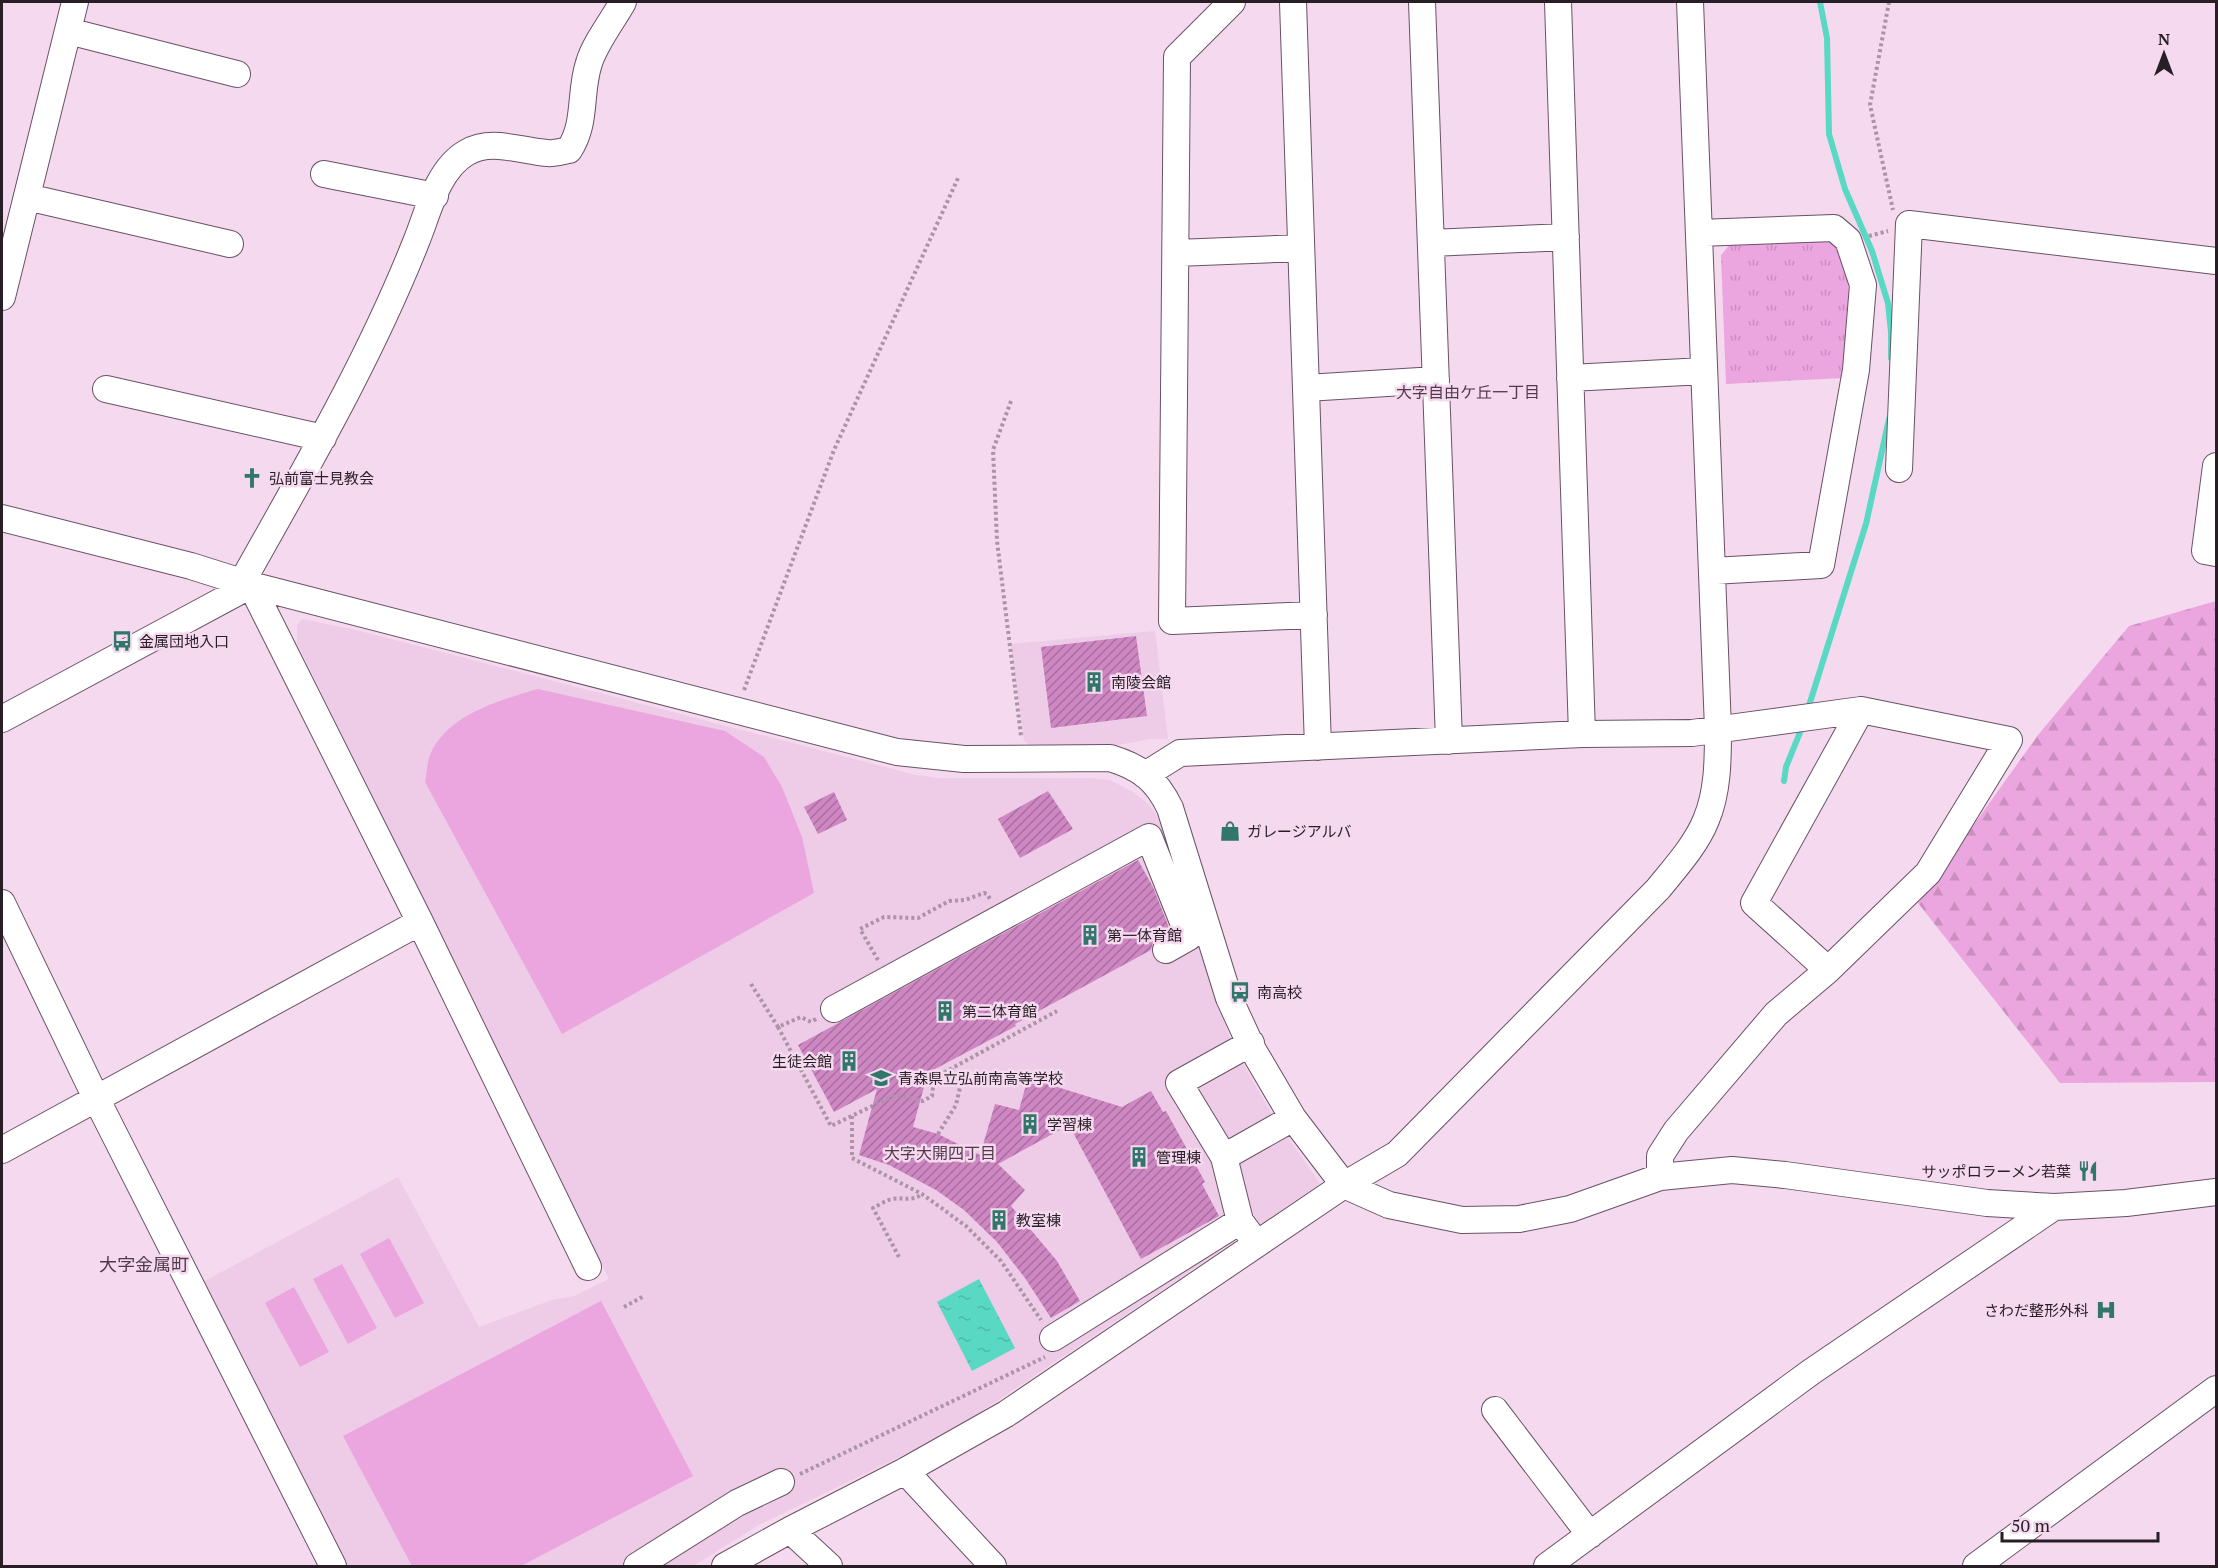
<svg xmlns="http://www.w3.org/2000/svg" width="2218" height="1568" viewBox="0 0 2218 1568" font-family="'PT Serif','Noto Sans JP',serif">
  <defs>
    <pattern id="forest-firs" width="22" height="20" patternUnits="userSpaceOnUse" patternTransform="scale(1.5)"><rect width="22" height="20" fill="#eba5df"/><path d="M5 1l3.5 6h-7zM16 11l3.5 6h-7z" fill="#ca8ebf"/></pattern>
    <pattern id="park-tufts" width="24" height="20" patternUnits="userSpaceOnUse" patternTransform="scale(1.5)"><rect width="24" height="20" fill="#eba5df"/><path d="M3 7l-1-3M5 7V3M7 7l1-3M15 17l-1-3M17 17v-4M19 17l1-3" fill="none" stroke="#ca8ebf"/></pattern>
    <pattern id="water-ripples" width="26" height="14" patternUnits="userSpaceOnUse" patternTransform="scale(1.5)"><rect width="26" height="14" fill="#59d8c4"/><path d="M2 4q2-2 4 0t4 0M15 11q2-2 4 0t4 0" fill="none" stroke="#4db9a8"/></pattern>
    <pattern id="building-hatch" width="6" height="6" patternUnits="userSpaceOnUse" patternTransform="scale(1.5)"><rect width="6" height="6" fill="#ce87c3"/><path d="M-1 1l2-2M0 6l6-6M5 7l2-2" fill="none" stroke="#a76e9e"/></pattern>
  </defs>
  <rect width="100%" height="100%" fill="#f5d9ef"/>
  <!-- built -->
  <path fill="#eecbe7" d="M303,619L360,631L916,775L939,778H1089L1110,780L1133,792L1148,804L1156,814L1161,826L1198,947L1232,1044L1270,1111L1320,1184L951,1432L759,1525L693,1566H343L203,1282L398,1177L479,1327L552,1300L574,1296L609,1279L297,643V625Z
    M1155,631L1168,739H1151L1118,745L1034,748L1024,741L1011,644Z"/>
  <!-- forest -->
  <path fill="url(#forest-firs)" d="M2216,601V1082L2060,1083L1918,903L2038,735L2129,626Z"/>
  <!-- park -->
  <path fill="url(#park-tufts)" d="M1834,239L1846,272L1850,298L1844,378L1726,384L1721,255L1731,243Z"/>
  <!-- garden -->
  <path fill="#eba5df" d="M538,689L725,731L764,757L782,787L802,837L814,893L562,1034L425,782C427,773 427,763 430,755C447,714 501,700 538,689Z
    M389,1238L424,1303L395,1318L360,1254Z
    M342,1264L377,1328L348,1344L313,1279Z
    M294,1287L329,1352L300,1367L265,1303Z
    M601,1301L693,1476L521,1566H412L343,1436Z"/>
  <!-- water -->
  <path fill="url(#water-ripples)" d="M979,1279L1015,1348L972,1371L937,1302Z"/>
  <g fill="none" stroke-linecap="round" stroke-linejoin="round">
    <!-- stream -->
    <path stroke="#59d8c4" stroke-width="6" d="M1820,2L1827,38L1829,134L1845,189L1872,251L1888,303L1891,332V358
      M1807,712L1866,524L1889,419
      M1784,781L1786,767L1803,725"/>
  </g>
  <!-- building -->
  <path fill="url(#building-hatch)" d="M1136,636L1147,716L1051,728L1041,647Z
    M1048,791L1073,829L1020,858L998,819Z
    M834,792L847,820L818,834L804,807Z
    M1138,860L1153,887L1170,930L1153,942L1151,950L1015,1024L1016,1026L920,1077L924,1087L913,1127L938,1134L980,1155L995,1104L1019,1110L1028,1078L1122,1107L1151,1091L1163,1112L1166,1111L1205,1182L1202,1184L1219,1216L1141,1259L1069,1125L998,1164L1025,1190L1011,1206L1057,1261L1080,1301L1051,1318L1025,1278L997,1242L964,1210L936,1190L889,1165L859,1155L877,1089L834,1112L798,1045Z"/>
  <g fill="none" stroke-linecap="round" stroke-linejoin="round">
    <!-- minor casing -->
    <g stroke="#695265" stroke-width="28">
      <path id="minor" d="M1232,2L1177,57L1172,621L1314,615
        M1293,2L1318,747
        M1422,2L1449,741
        M1558,2L1582,734
        M68,31L237,74
        M324,174L435,196
        M27,197L230,244
        M1699,233L1834,228L1848,240L1863,285L1856,370L1821,565L1712,571
        M1431,243L1566,237
        M1176,253L1301,248
        M2,297L75,2
        M1570,378L1704,371
        M1306,388L1436,380
        M106,389L323,438
        M2216,466L2205,551L2216,553
        M1899,469L1909,224L2216,261
        M2,518L191,566L251,585L897,752L964,759L1110,758C1140,767 1156,779 1170,808L1229,998L1253,1050L1293,1118L1344,1185L1389,1205L1462,1220L1519,1219L1570,1209L1660,1177L1732,1170L1785,1175L1987,1203L2054,1207L2126,1203L2216,1192
        M2,719L251,585
        M1145,775L1180,753L1582,734L1692,733L1861,710L2009,740L1928,873L1828,970L1754,903L1861,710
        M2,903L96,1098L333,1566
        M834,1009L1149,837L1189,937L1166,950
        M1251,1043L1179,1083L1224,1157L1240,1221L1257,1244
        M2,1150L420,922
        M1224,1157L1293,1118
        M1660,1177V1156L1676,1131L1776,1014L1828,970
        M588,1267L420,922L246,575C307,466 370,358 416,242C428,213 437,170 466,153C491,138 520,151 547,153C554,154 562,151 569,150C587,123 579,93 589,63C595,43 613,20 623,2
        M1053,1338L1240,1221
        M1495,1410L1590,1535
        M905,1471L993,1566
        M790,1530L829,1566
        M637,1566L737,1503L781,1482
        M725,1566L790,1530L905,1471L1006,1414L1344,1185L1397,1154L1658,889C1675,868 1696,845 1706,820C1718,792 1718,759 1718,729L1690,2
        M1547,1566L1811,1372L2054,1207
        M1976,1566L2216,1389"/>
    </g>
    <!-- path -->
    <path stroke="#aa94a5" stroke-width="4" stroke-dasharray="3 3" stroke-linecap="butt" d="M1889,2L1870,105L1893,210
      M1869,236L1888,231
      M1011,401L993,450L997,541L1021,736
      M744,690L834,450L959,176
      M878,960L860,929L884,917L918,918L949,901L965,900L984,893L987,894L990,899
      M751,984L778,1027
      M816,1019L811,1022L801,1017L778,1027L831,1126L895,1095L923,1101L932,1096L934,1078L1057,1011
      M852,1116V1158L922,1194L966,1226L1001,1261L1041,1320
      M938,1134L956,1105L961,1083L952,1069
      M899,1257L873,1208C879,1205 886,1200 892,1199C903,1197 913,1202 922,1194
      M624,1307L644,1296
      M800,1474L1045,1357"/>
    <!-- minor -->
    <use href="#minor" stroke="#fff" stroke-width="26"/>
  </g>
  <!-- icons -->
  <defs>
    <g id="church-bare" transform="scale(1.62)"><path d="M-1.2-6h2.4v3.5h3.3v2.4h-3.3V6h-2.4V-.1h-3.3v-2.4h3.3Z" fill="#31766b" stroke="#f5d9ef" stroke-width="2.5" paint-order="stroke"/></g>
    <g id="bus-bare" transform="scale(1.62)"><path d="M-5-6H5V4H4V6H2V4H-2V6H-4V4H-5ZM-3.5-4V0h7V-4ZM-3.5 1.2v1.5H-2V1.2ZM2 1.2v1.5H3.5V1.2Z" fill="#31766b" stroke="#f5d9ef" stroke-width="2.5" paint-order="stroke"/></g>
    <g id="building-bare" transform="scale(1.62)"><path d="M-4-6H4V6H1V3H-1V6H-4ZM-2.5-4.3h1.7v1.8h-1.7ZM.8-4.3h1.7v1.8H.8ZM-2.5-1h1.7V.8h-1.7ZM.8-1h1.7V.8H.8Z" fill="#31766b" stroke="#f5d9ef" stroke-width="2.5" paint-order="stroke"/></g>
    <g id="shop-bare" transform="scale(1.62)"><path d="M-5-2.5h2.3a2.7 3.5 0 0 1 5.4 0H5L5.5 6h-11ZM-1.5-2.5h3a1.5 2.3 0 0 0-3 0Z" fill="#31766b" stroke="#f5d9ef" stroke-width="2.5" paint-order="stroke"/></g>
    <g id="school-bare" transform="scale(1.62)"><path d="M0-5L7-2L0 1L-7-2ZM-4 1L0 2.5L4 1V4Q0 6-4 4Z" fill="#31766b" stroke="#f5d9ef" stroke-width="2.5" paint-order="stroke"/></g>
    <g id="restaurant-bare" transform="scale(1.62)"><path d="M-5-6h1v4h1v-4h1v4h1v-4h1v5L-1.5 .5V6h-2V.5L-5-1ZM5-6V6H3V1.5H1.5Q1.5-4 5-6Z" fill="#31766b" stroke="#f5d9ef" stroke-width="2.5" paint-order="stroke"/></g>
    <g id="hospital-bare" transform="scale(1.62)"><path d="M-5-5h3v3.5h4V-5h3V5h-3V1.5h-4V5h-3Z" fill="#31766b" stroke="#f5d9ef" stroke-width="2.5" paint-order="stroke"/></g>
  </defs>
  <g fill-rule="evenodd">
    <use href="#church-bare" x="252" y="478"/>
    <use href="#bus-bare" x="122" y="641"/>
    <use href="#building-bare" x="1094" y="682"/>
    <use href="#shop-bare" x="1230" y="831"/>
    <use href="#building-bare" x="1090" y="935"/>
    <use href="#bus-bare" x="1240" y="992"/>
    <use href="#building-bare" x="945" y="1011"/>
    <use href="#building-bare" x="849" y="1061"/>
    <use href="#school-bare" x="881" y="1078"/>
    <use href="#building-bare" x="1030" y="1124"/>
    <use href="#building-bare" x="1139" y="1157"/>
    <use href="#restaurant-bare" x="2088" y="1171"/>
    <use href="#building-bare" x="999" y="1220"/>
    <use href="#hospital-bare" x="2106" y="1310"/>
  </g>
  <g text-anchor="middle" dominant-baseline="central" stroke-width="5" stroke-linejoin="round" paint-order="stroke">
    <!-- poi labels -->
    <g font-size="15" fill="#281e26" stroke="#f5d9ef" text-anchor="start">
      <text x="269" y="478">弘前富士見教会</text>
      <text x="139" y="641">金属団地入口</text>
      <text x="1111" y="682">南陵会館</text>
      <text x="1247" y="831">ガレージアルバ</text>
      <text x="1107" y="935">第一体育館</text>
      <text x="1257" y="992">南高校</text>
      <text x="962" y="1011">第二体育館</text>
      <text x="832" y="1061" text-anchor="end">生徒会館</text>
      <text x="898" y="1078">青森県立弘前南高等学校</text>
      <text x="1047" y="1124">学習棟</text>
      <text x="1156" y="1157">管理棟</text>
      <text x="2071" y="1171" text-anchor="end">サッポロラーメン若葉</text>
      <text x="1016" y="1220">教室棟</text>
      <text x="2089" y="1310" text-anchor="end">さわだ整形外科</text>
    </g>
    <!-- neighbourhood labels -->
    <g font-size="16" fill="#503a4c" stroke="#f5d9ef">
      <text x="1468" y="392">大字自由ケ丘一丁目</text>
      <text x="940" y="1153">大字大開四丁目</text>
    </g>
    <!-- quarter labels -->
    <g font-size="18" fill="#503a4c" stroke="#f5d9ef">
      <text x="144" y="1264">大字金属町</text>
    </g>
  </g>
  <!-- border -->
  <rect width="2218" height="1568" fill="none" stroke="#281e26" stroke-width="6"/>
  <!-- north arrow -->
  <g transform="translate(2164 54)" stroke="#f5d9ef" stroke-width="4.5" paint-order="stroke">
  <path d="M0-4.5L10 22L0 15L-10 22Z" fill="#281e26"/>
  <text y="-9" font-size="16" font-weight="bold" text-anchor="middle" fill="#281e26">N</text>
  </g>
  <!-- scale -->
  <path d="M2002 1532v9h156v-9" fill="none" stroke="#281e26" stroke-width="3"/>
  <text x="2011" y="1532" font-size="18" fill="#281e26" stroke="#f5d9ef" stroke-width="4.5" paint-order="stroke">50 m</text>
</svg>
